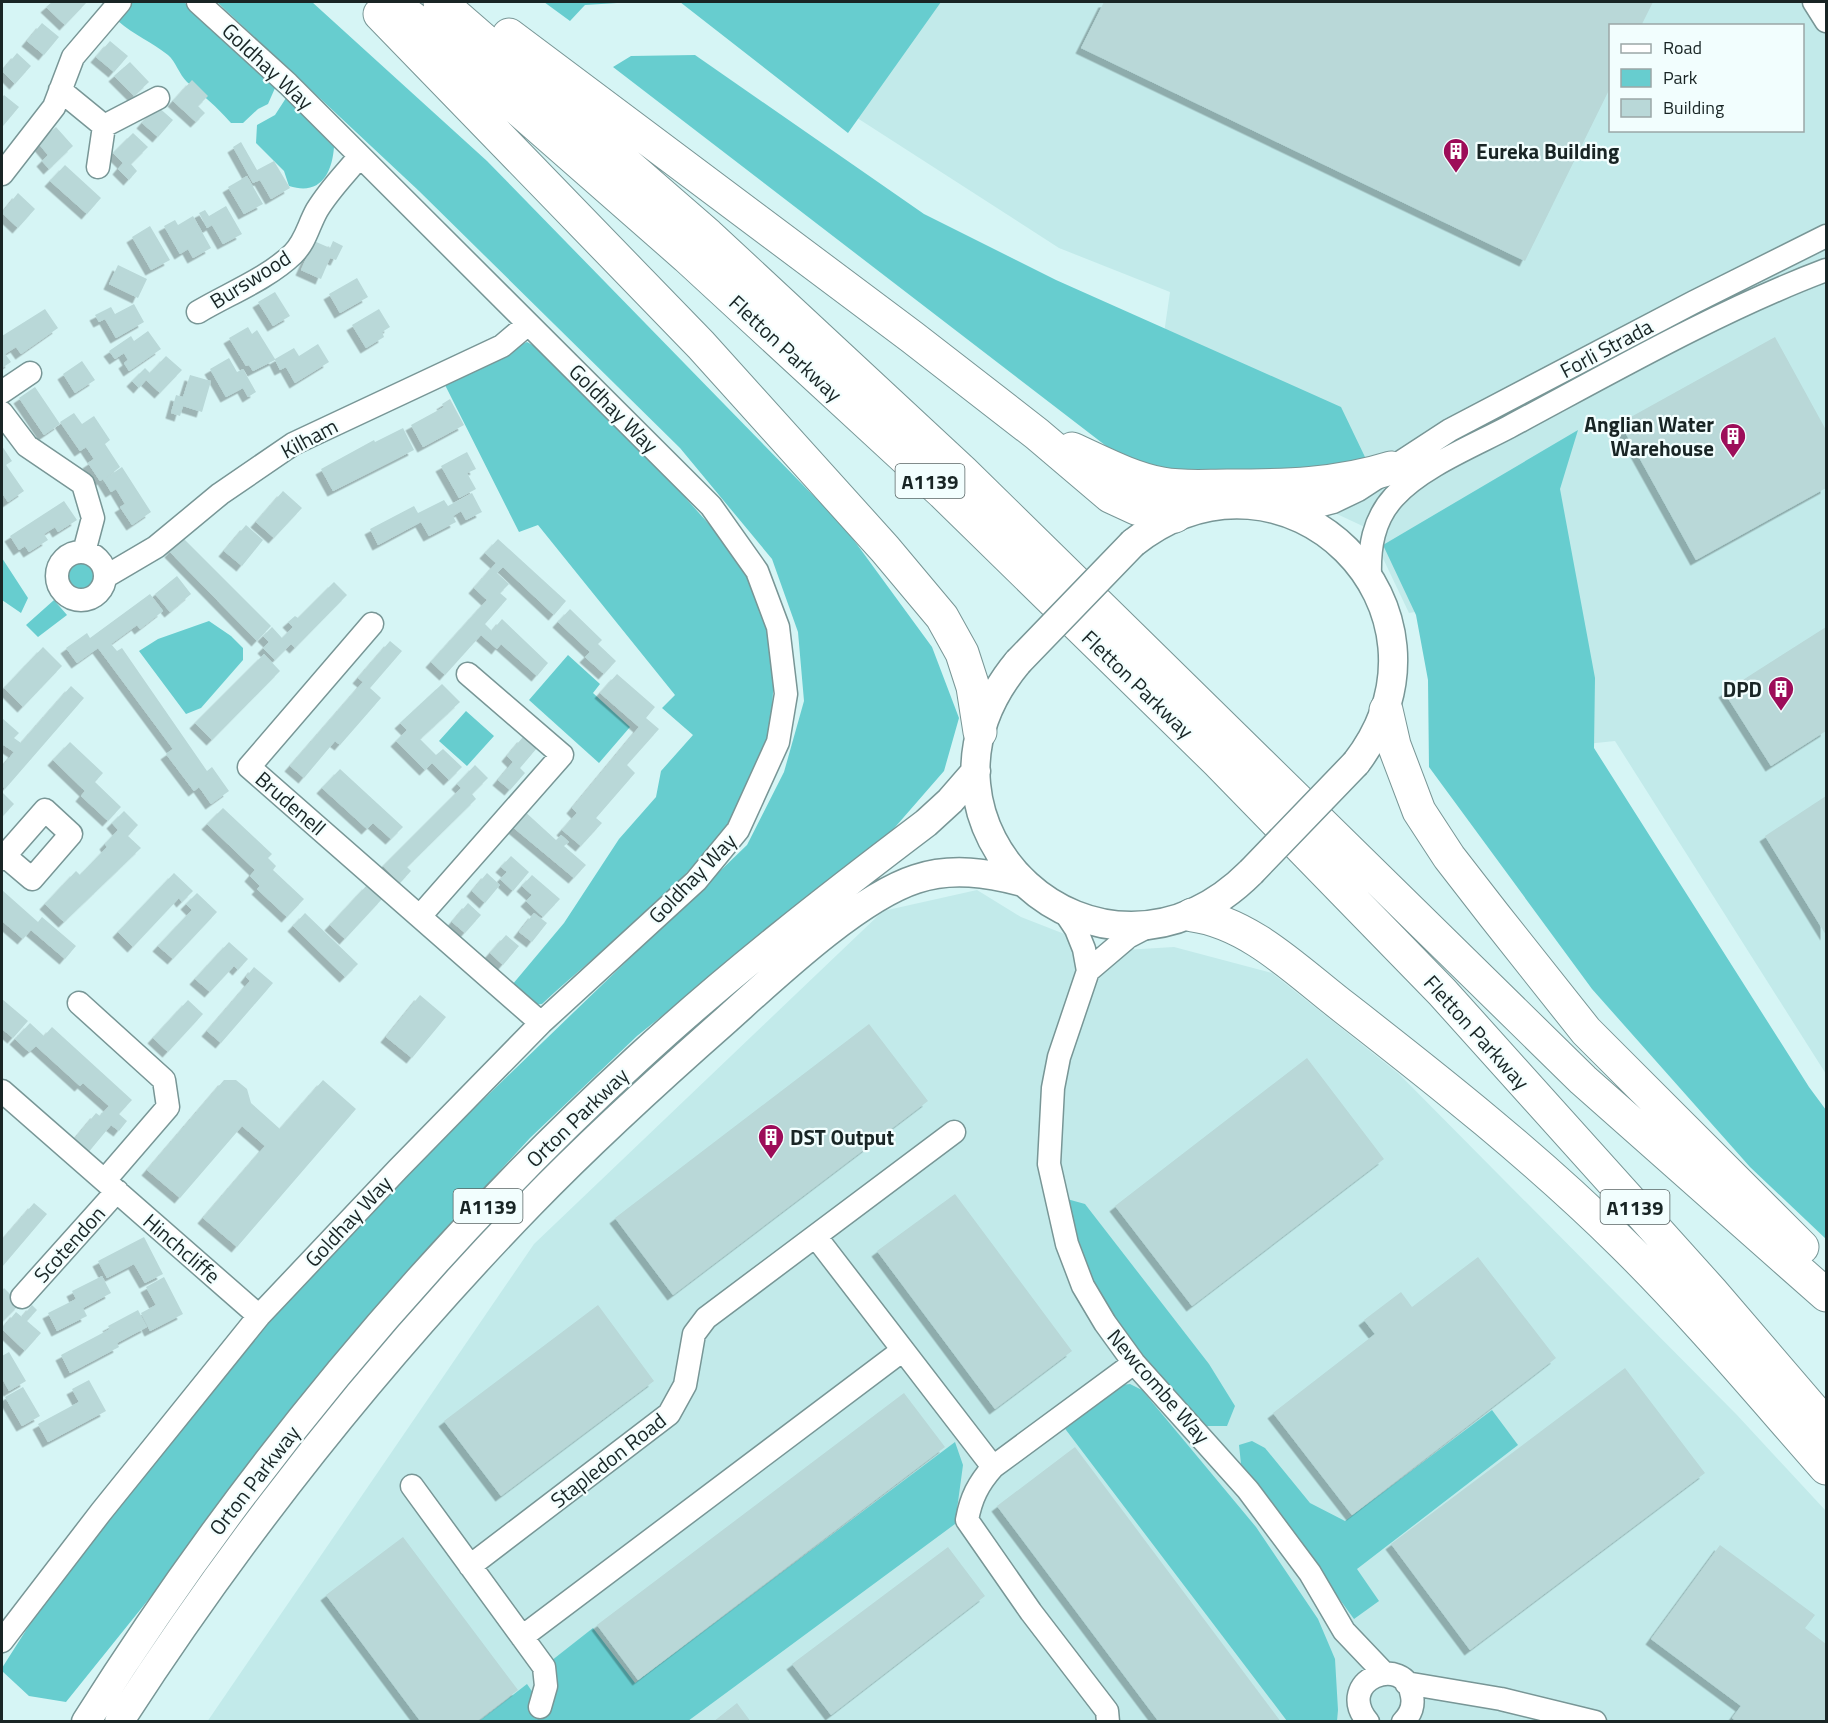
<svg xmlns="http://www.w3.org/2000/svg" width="1828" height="1723" viewBox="0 0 1828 1723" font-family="'Titillium Web',sans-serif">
  <defs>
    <filter id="shadow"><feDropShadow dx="-5.5" dy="5.5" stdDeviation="0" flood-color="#0004"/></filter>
  </defs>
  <rect width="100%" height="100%" fill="#d6f5f5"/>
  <!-- built -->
  <path fill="#c2eaea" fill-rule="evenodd" d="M938,2H1826V1074L1615,741L1444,759L1427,610L1409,613L1369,529L1277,486L1146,458L1170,292L1059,248L851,114ZM1610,26H1802V130H1610Z
    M977,890L1021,917L1108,951L1174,947L1272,973L1399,1074L1737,1415L1826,1511V1721L207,1722L534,1244L883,911Z"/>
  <!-- green -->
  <path fill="#67cdcf" d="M127,2H184L275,88L268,104L258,109L243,123H231C216,106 204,96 187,82C179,74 176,62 168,55C152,42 134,35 118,21L120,8Z
    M217,2H312L487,161L845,528L932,647L959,718L944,771L890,833L637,1036L530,1138L449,1226L66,1702L29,1696L2,1671V1668L101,1512L259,1316L747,845L784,772L804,701L798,632L772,559L680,448L419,191Z
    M544,2H633L585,5L570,21Z
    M680,2H941L848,133Z
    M695,55L924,214L1056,280L1341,407L1376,480L1153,482L613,67L631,56Z
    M286,98L334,147C332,174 320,196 289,186L284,171L256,143L257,125L275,115Z
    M527,342L538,348C591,399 642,449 691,504C714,530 739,554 754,587C784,652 779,749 738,809C686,888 610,941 542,1004L533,1005L512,985L564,923L619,839L656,797L661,771L693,735L662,708L675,695L538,525L519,532L443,381Z
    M1578,430L1560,489L1595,678L1594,748L1809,1087L1826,1110V1239L1750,1167L1592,989L1429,767L1428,680L1416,615L1383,545Z
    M2,558L28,598L21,613L2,600Z
    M66 575a16 16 0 1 1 32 0a16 16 0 1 1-32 0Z
    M54,600L67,615L38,637L26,625Z
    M209,621L231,636L243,648V660L201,708L186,714L139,651L158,639Z
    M568,655L600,684L593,693L630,727L599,763L529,700Z
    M466,711L494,736L467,766L439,741Z
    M1067,1199L1085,1204L1209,1364L1235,1406L1227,1426H1202C1158,1375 1112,1325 1084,1262C1075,1243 1072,1219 1067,1199Z
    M1130,1384L1142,1390L1256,1527L1318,1619L1335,1659L1338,1710L1337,1721H1287L1063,1426L1113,1386Z
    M1492,1410L1518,1445L1357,1569L1379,1601L1354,1619L1241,1464L1239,1445L1252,1441L1265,1448L1310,1503L1345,1521Z
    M955,1442L963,1465L955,1524L688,1721L478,1722L527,1684L546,1712L551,1661L593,1628L635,1683Z"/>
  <!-- building -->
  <path fill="#b9d8d8" filter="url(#shadow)" d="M52,2H87L65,25L46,7Z
    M1104,2H1653L1641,26H1610V88L1525,261L1081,48Z
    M42,23L59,37L44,55L27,41Z
    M110,41L128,56L114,72L96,57Z
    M17,53L31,66L15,84L2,71Z
    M130,62L149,82L134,96L114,76Z
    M192,80L208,96L198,106L205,113L196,122L173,101Z
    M4,95L19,107L3,126L2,98Z
    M157,106L173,120L158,137L142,123Z
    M56,127L73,146L49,169L42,161L48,155L38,143Z
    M133,133L148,147L131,164L137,171L129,180L118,169L123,163L113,153Z
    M241,142L257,170L274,161L290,188L271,199L260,180L253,183L233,147Z
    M65,165L101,198L87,214L50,181Z
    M247,176L263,204L244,214L228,187Z
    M18,193L35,209L18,228L2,213Z
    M226,206L242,234L223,244L212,225L207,228L199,213L205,210L209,216Z
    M193,216L211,248L193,258L188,249L180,254L164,226L175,220L178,225Z
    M150,226L170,260L151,270L132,237Z
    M314,241L330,248L333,241L343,246L336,260L330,258L321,279L301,270Z
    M118,265L147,279L138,298L109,284Z
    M357,278L368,297L340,313L329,294Z
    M275,292L290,316L273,326L258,302Z
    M134,304L144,322L116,338L105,319L99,322L95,315L111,307L115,314Z
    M45,309L58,328L21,354L16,347L5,354L11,362L2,368V336Z
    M379,309L390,327L382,332L384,337L366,348L352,325Z
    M248,327L252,334L257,330L275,359L294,348L299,356L318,344L329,362L295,383L286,367L280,370L275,360L253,371L249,365L246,366L229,338Z
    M148,331L161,349L129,371L124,363L128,360L124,353L115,359L109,351L131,336L134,341Z
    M1775,337L1826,430V488L1696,560L1620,423Z
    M166,356L182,370L160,393L146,380L139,388L132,381L145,368L150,373Z
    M229,358L237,372L243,369L256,392L248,397L243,388L226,397L210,369Z
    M82,361L95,380L75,393L63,374Z
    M190,375L211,381L202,412L183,406L180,416L171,413L176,395L183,397Z
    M35,387L60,424L44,435L19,398Z
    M450,399L464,425L423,447L411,425L444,407L442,404Z
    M74,413L82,424L94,416L110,440L105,444L120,467L106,478L122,467L151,512L132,525L120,507L125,504L116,489L111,492L103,479L100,481L88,463L94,459L86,447L80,451L60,422Z
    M403,428L414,450L333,491L321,469L374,440L375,442Z
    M2,446L12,461L6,465L24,491L8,502L2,493Z
    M467,452L476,469L467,473L476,489L459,498L441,466Z
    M283,491L302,508L274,538L256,522Z
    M472,493L482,512L466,520L461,511L453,516L456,522L429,536L421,522L378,545L370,529L414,506L418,513L444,500L448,506Z
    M64,501L77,520L58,532L55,527L44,534L48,540L29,552L25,546L19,550L10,536Z
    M246,525L263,540L242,566L224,551Z
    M183,538L271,626L257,641L170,552Z
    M498,539L566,601L554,615L503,567L497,573L509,584L500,593L507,599L485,624L492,631L502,619L548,663L537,676L501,644L497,649L481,635L445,675L431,662L487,600L474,588L496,563L485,553Z
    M177,576L191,594L170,612L155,594Z
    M334,582L347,595L295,648L291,644L275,660L263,648L269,642L263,636L272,627L282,638L293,627L288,622L295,616L298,618Z
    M150,594L163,611L140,629L137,625L111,644L117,651L122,648L207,771L212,767L229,791L211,804L199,787L194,791L166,754L173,749L98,648L77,663L66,648L87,633L90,638Z
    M570,609L602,640L598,644L616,661L604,674L585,657L590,652L558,622Z
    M1826,627V731L1771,766L1724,692Z
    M390,641L402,651L370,688L381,698L340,745L335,741L304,778L290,766L363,682L358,678Z
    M43,647L62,666L23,707L4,688Z
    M264,654L280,671L212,740L195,723Z
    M617,674L655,707L646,718L659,729L627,765L635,773L596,818L602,823L581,846L562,830L577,813L572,808L639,727L600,693Z
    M442,684L460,702L420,739L436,755L443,749L462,767L449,780L432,763L425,770L396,741L407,730L400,723Z
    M71,686L84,698L5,789L2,785V767L14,752L2,744V718L19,733L14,738L21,743Z
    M523,737L537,748L520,768L525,773L510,790L498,780L513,762L507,756Z
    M70,742L103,773L95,782L121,807L108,821L81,796L85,791L53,760Z
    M475,765L488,778L472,794L476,799L407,867L411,871L400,883L383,866L461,788L457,784Z
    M340,769L403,827L391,839L373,823L367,829L322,788Z
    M2,792L14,804L2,817Z
    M1826,796V935L1765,836Z
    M223,808L272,854L268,858L276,866L273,870L304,899L287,917L257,889L260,886L250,876L255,870L207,824Z
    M522,809L556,840L561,835L569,842L564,846L586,865L574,878L509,824Z
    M124,811L138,825L128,836L141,848L64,922L45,904L76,871L80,875L107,847L105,844L118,830L112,823Z
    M511,856L529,872L513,891L500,879L507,872L501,867Z
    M174,873L193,891L182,902L179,898L133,947L118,932Z
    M487,873L500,885L485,903L472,891Z
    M532,875L560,899L543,917L526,901L532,895L522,886Z
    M368,884L383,898L345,939L330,925Z
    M2,890L38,922L42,917L76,946L65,959L31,930L23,939L2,921Z
    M197,893L217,912L173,959L158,946L192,910L186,904Z
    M468,903L481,915L465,933L452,922Z
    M305,913L358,964L345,977L293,926Z
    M534,913L547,923L532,942L519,932Z
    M506,935L519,946L503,965L490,953Z
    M229,942L248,959L238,970L234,966L210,992L195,979Z
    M254,967L273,983L221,1043L207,1031L250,981L246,977Z
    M420,995L446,1017L412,1058L386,1037Z
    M2,999L28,1021L13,1038L2,1029Z
    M188,1000L203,1014L168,1052L153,1038Z
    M30,1023L44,1036L52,1027L132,1100L119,1114L127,1121L119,1131L111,1125L87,1154L72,1142L96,1113L100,1116L109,1106L83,1083L80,1086L36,1046L29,1052L15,1039Z
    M869,1024L928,1101L673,1295L615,1218Z
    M1307,1058L1384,1159L1192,1306L1115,1206Z
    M224,1080H236L247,1089L251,1103L280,1129L323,1080L356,1109L237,1247L203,1218L265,1146L242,1126L180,1198L147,1170Z
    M955,1194L1072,1351L995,1409L877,1251Z
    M34,1203L47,1214L2,1267V1240Z
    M144,1237L163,1274L145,1283L134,1264L107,1278L98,1261Z
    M1478,1257L1556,1358L1352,1515L1273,1413L1375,1334L1364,1320L1401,1292L1412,1307Z
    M102,1276L111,1293L83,1308L87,1316L57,1331L48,1313L76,1299L72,1291Z
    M164,1277L183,1314L150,1331L141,1313L156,1305L146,1287Z
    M4,1288L20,1304L2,1322V1291Z
    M32,1305L37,1310L27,1321L41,1333L25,1351L2,1329L16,1312L22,1317Z
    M598,1305L654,1381L501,1496L444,1421Z
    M138,1310L147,1327L117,1343L119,1347L70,1373L61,1355L110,1329L108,1326Z
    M9,1352L26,1381L9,1391L2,1378V1356Z
    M1625,1368L1705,1473L1470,1650L1391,1544Z
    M89,1380L106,1411L48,1442L38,1424L79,1402L72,1389Z
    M23,1387L40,1416L22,1426L5,1397Z
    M904,1393L945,1447L638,1680L597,1625Z
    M1075,1447L1281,1722H1159L997,1506Z
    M403,1537L518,1690L476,1722H421L326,1595Z
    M1720,1545L1815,1615L1805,1628L1826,1644V1722H1737L1732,1718L1741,1706L1651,1639Z
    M948,1547L985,1596L831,1715L792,1664Z
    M737,1703L751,1722H713Z"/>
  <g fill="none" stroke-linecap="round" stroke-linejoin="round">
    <!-- minor casing -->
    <g stroke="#789696" stroke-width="25">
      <path id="minor" d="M1814,2L1826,21
        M60,90L104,126L98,167
        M104,126L158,98
        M2,174L54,107L73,57L120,2
        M198,312C228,294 267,279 293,254C306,241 308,226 317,210C329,190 345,174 360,156
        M2,392L30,373
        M2,413L27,446L83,484L93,518L84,552
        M1280,508L1306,509L1333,502L1358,490L1450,430L1694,302L1826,236
        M57 576a24 24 0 1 1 48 0a24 24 0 1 1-48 0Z
        M105,577L156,547L220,494L293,444L502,346L528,324
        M1370,577C1369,548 1373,520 1394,497C1421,467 1473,446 1509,427C1610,373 1720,310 1826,270
        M372,624L249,767L541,1023
        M2,859L45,810L71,834L32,879L5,856
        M1064,911L1076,929L1084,949L1088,971L1059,1057L1053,1088L1049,1164L1067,1244L1083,1286L1105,1323L1134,1363L1248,1490L1310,1573L1344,1631L1384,1673
        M421,915L562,755L468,674
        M1088,971L1128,937L1151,925
        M79,1003L164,1080L168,1107L105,1180
        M2,1091L259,1316
        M816,1237L993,1467
        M22,1297L117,1191
        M412,1486L544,1667L546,1686L540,1707
        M470,1566L669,1414L685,1385L694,1334L706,1318L954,1132
        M522,1637L903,1350
        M2,1641L101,1512L259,1316L398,1169L541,1023L696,881L738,830L778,742L786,694L778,627L757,571L711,506L288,84L198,2
        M1406,1683L1501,1699L1595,1722
        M1108,1722L1107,1711L1031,1612L967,1520C971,1498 978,1484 993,1467L1134,1363
        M1368,1722C1333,1680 1406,1652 1412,1696C1414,1706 1410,1715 1403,1722"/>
    </g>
    <!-- major casing -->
    <g stroke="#789696" stroke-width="31">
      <path id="major" d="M1133,543C1286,422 1474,609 1356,763
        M1018,662C883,824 1099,1024 1251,872
        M86,1722C240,1478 425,1254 637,1059C728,975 827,898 926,823L950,801L976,771
        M119,1722C239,1536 376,1363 530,1204C592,1140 659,1079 726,1020C774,977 857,898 916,879C952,867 988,873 1023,882"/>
    </g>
    <!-- highway casing -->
    <g stroke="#789696" stroke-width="35">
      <path id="highway" d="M390,2L427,29L687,257L943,493L1218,762L1442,992L1711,1291L1826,1425
        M440,2L708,235L962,471L1583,1080L1826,1295
        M380,14L701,345L885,549L942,617L962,653L973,687L980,732
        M509,35L912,337L1037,434L1110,496L1136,508L1175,516
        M1072,449C1101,462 1130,478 1162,484C1183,488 1206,486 1227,486C1284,486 1337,485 1391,468
        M1386,710L1394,745L1419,811L1449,857L1494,915L1586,1031L1802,1247
        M1192,915C1251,923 1299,973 1345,1008C1440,1082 1536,1158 1622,1243C1694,1314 1759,1392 1826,1468"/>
    </g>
    <!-- minor -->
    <use href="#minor" stroke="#fff" stroke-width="22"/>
    <!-- major -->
    <use href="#major" stroke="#fff" stroke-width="28"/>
    <!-- highway -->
    <use href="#highway" stroke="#fff" stroke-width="33"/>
    <!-- major-bridge casing -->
    <g stroke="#789696" stroke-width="31" stroke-linecap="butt">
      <path id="major-bridge" d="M1018,662L1133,543
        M1251,872L1356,763"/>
    </g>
    <!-- major-bridge -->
    <use href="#major-bridge" stroke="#fff" stroke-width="28"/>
  </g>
  <!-- icons -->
  <defs>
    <g id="building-pin" transform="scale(1.35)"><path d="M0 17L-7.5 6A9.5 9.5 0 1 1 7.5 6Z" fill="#9d0d59" stroke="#f2fefe"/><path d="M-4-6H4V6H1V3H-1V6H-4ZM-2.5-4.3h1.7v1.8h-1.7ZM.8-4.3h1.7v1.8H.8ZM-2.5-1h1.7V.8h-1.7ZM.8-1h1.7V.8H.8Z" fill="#fff"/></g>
  </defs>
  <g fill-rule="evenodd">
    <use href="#building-pin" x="1456" y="151"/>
    <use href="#building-pin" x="1733" y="436"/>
    <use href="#building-pin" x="1781" y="689"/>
    <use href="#building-pin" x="771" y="1137"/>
  </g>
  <g text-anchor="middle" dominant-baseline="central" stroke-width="4.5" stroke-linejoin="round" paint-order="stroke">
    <!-- shield labels -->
    <g fill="#f2fefe" stroke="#5a6666" stroke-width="1.5">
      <rect x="895.5" y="464" width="69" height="34" rx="4.5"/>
      <rect x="453.5" y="1189" width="69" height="34" rx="4.5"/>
      <rect x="1600.5" y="1190" width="69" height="34" rx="4.5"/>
    </g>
    <g font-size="20" font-weight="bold" fill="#192525">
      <text x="930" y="481">A1139</text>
      <text x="488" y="1206">A1139</text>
      <text x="1635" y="1207">A1139</text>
    </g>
    <!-- street labels -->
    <g font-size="21" fill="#192525" stroke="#f2fefe">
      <text transform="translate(268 66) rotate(43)">Goldhay Way</text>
      <text transform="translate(250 279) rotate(-32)">Burswood</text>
      <text transform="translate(786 348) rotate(43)">Fletton Parkway</text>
      <text transform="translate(1606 348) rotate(-28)">Forli Strada</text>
      <text transform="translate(614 408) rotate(45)">Goldhay Way</text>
      <text transform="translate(309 438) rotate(-28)">Kilham</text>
      <text transform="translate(1138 684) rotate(44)">Fletton Parkway</text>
      <text transform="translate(291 803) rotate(41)">Brudenell</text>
      <text transform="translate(692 878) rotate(-46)">Goldhay Way</text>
      <text transform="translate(1477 1032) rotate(48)">Fletton Parkway</text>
      <text transform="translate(577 1117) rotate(-44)">Orton Parkway</text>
      <text transform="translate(348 1221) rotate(-47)">Goldhay Way</text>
      <text transform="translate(69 1244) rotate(-48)">Scotendon</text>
      <text transform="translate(182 1248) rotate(41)">Hinchcliffe</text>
      <text transform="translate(1159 1386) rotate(49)">Newcombe Way</text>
      <text transform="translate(608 1460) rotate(-38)">Stapledon Road</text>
      <text transform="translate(254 1480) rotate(-52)">Orton Parkway</text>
    </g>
    <!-- poi labels -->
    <g font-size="21" font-weight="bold" fill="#192525" stroke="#f2fefe" text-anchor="start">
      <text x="1476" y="151">Eureka Building</text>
      <text x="1714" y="424" text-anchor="end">Anglian Water<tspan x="1714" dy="24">Warehouse</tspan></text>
      <text x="1762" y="689" text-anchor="end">DPD</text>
      <text x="790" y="1137">DST Output</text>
    </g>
  </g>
  <!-- border -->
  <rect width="1828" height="1723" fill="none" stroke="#192525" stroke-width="6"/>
  <!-- legend -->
  <rect x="1609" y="24" width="195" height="108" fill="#f2fefe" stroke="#9ba7a7" stroke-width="1.5"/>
  <rect x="1621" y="44" width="30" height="9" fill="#ffffff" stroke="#9ba7a7" stroke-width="1.5"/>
  <text x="1663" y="54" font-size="18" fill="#192525">Road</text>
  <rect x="1621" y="69" width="30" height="18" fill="#67cdcf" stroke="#9ba7a7" stroke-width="1.5"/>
  <text x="1663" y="84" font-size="18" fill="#192525">Park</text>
  <rect x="1621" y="99" width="30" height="18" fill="#b9d8d8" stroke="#9ba7a7" stroke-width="1.5"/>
  <text x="1663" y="114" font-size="18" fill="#192525">Building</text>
</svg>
